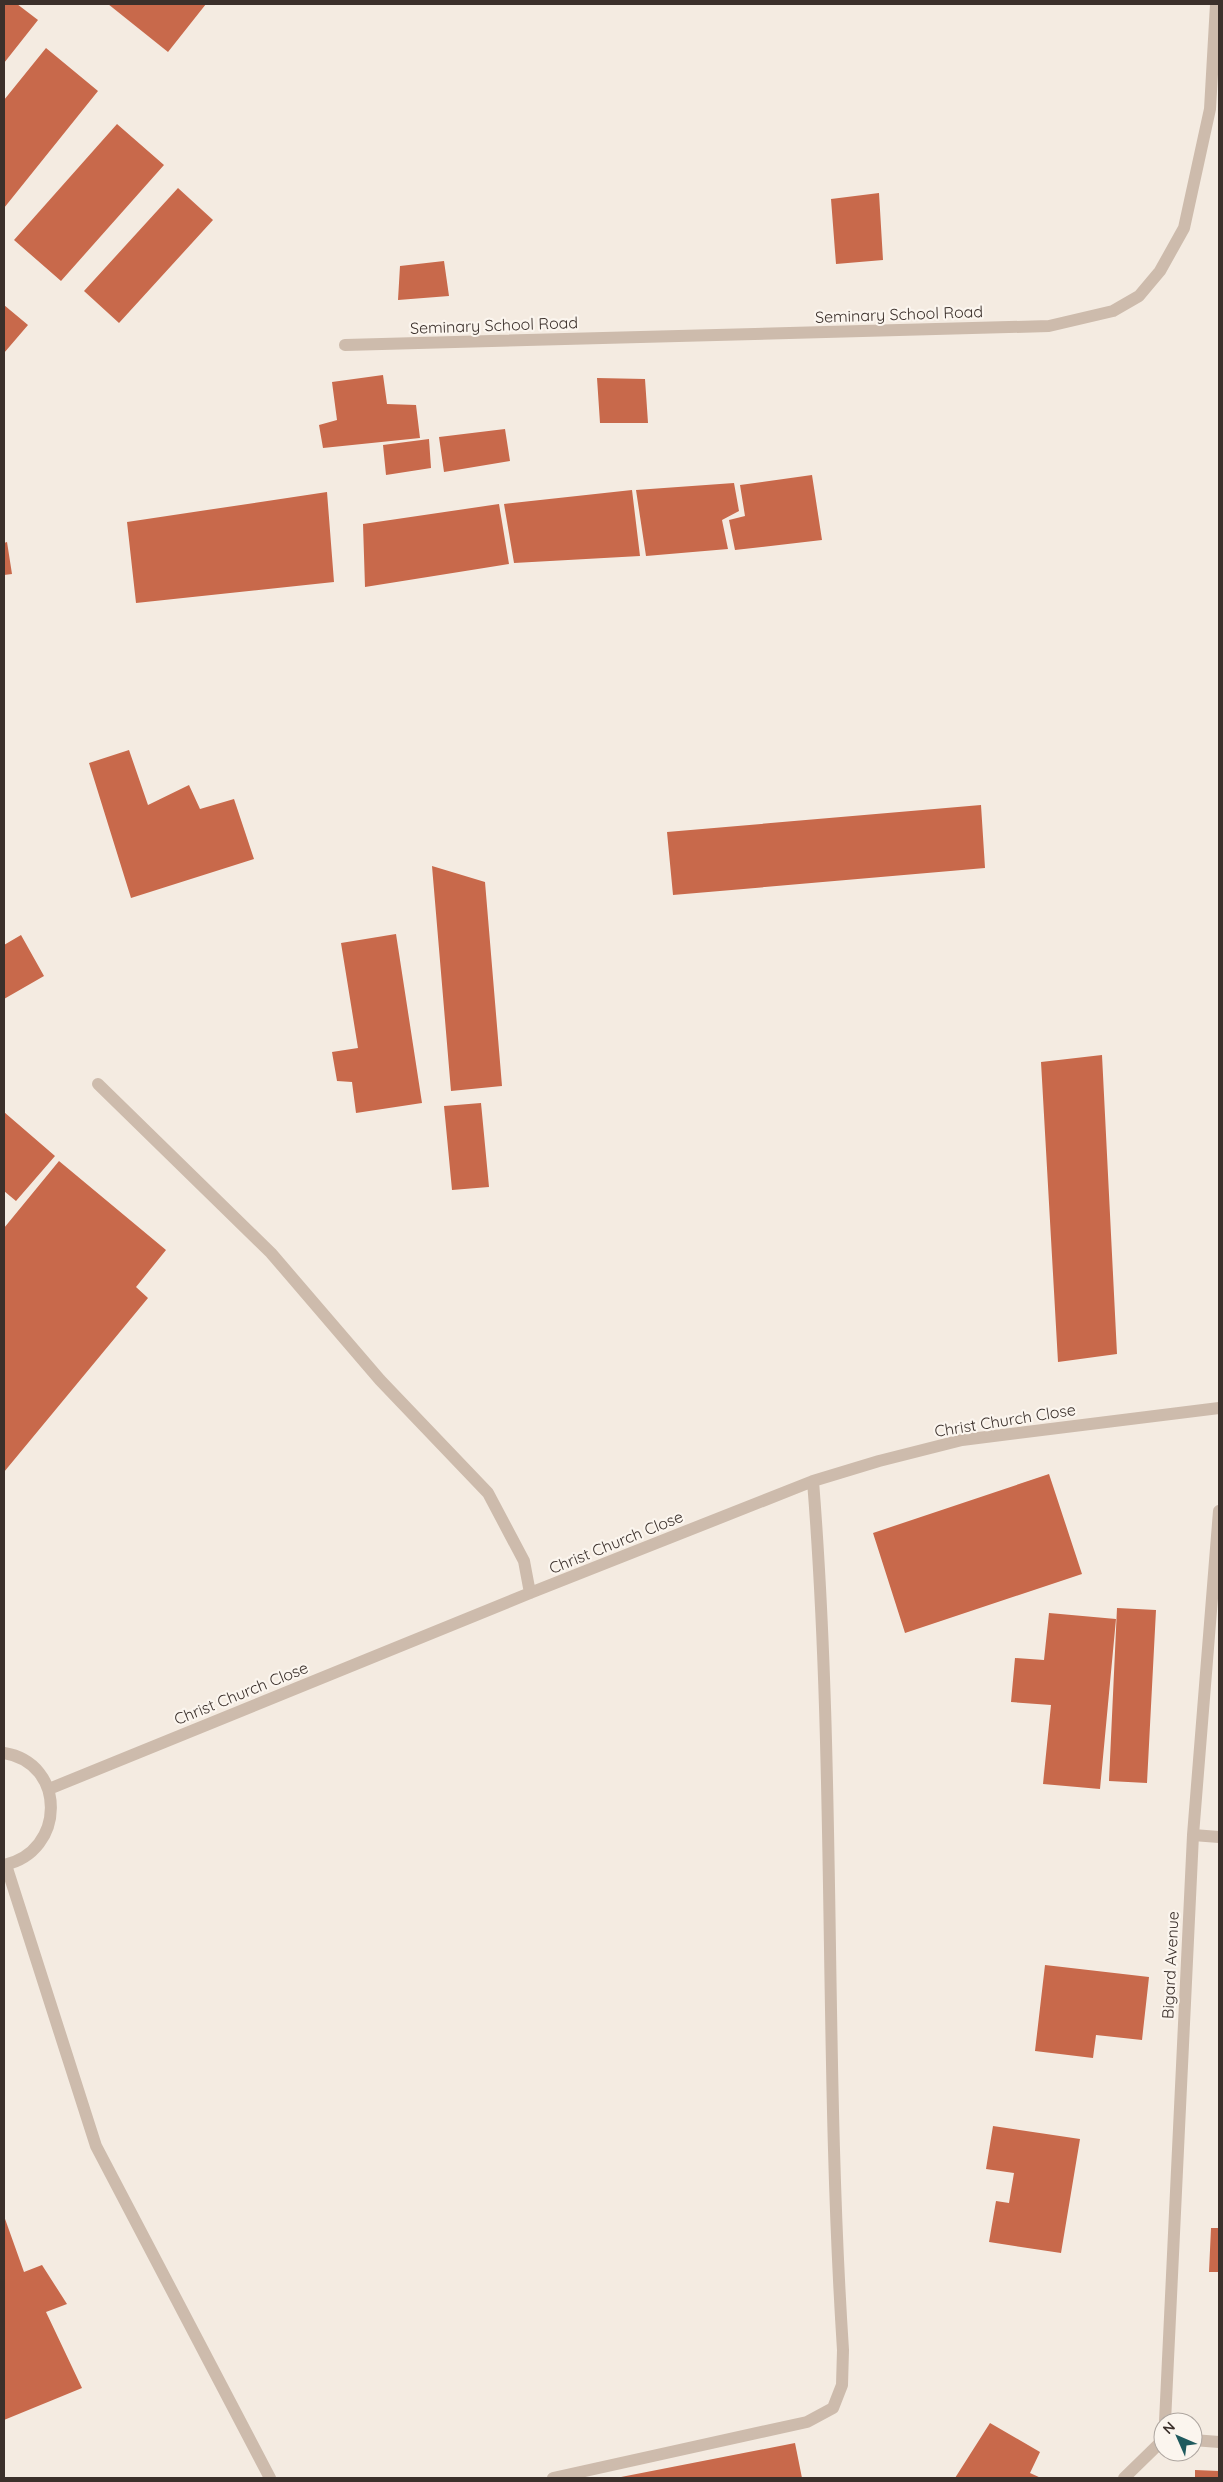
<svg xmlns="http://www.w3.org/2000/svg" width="1223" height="2482" viewBox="0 0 1223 2482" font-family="Quicksand,sans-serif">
  <rect width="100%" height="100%" fill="#f4ebe1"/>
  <!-- building -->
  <path fill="#c8694b" d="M4,4H17L38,20L4,63Z
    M108,4H206L168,52Z
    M46,48L98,91L4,208V100Z
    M117,124L164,165L61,281L14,240Z
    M178,188L213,220L119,323L84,291Z
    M879,193L883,260L836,264L831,199Z
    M444,261L449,296L398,300L400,266Z
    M4,305L28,325L4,353Z
    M383,375L387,404L416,405L420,438L323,448L319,425L337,420L332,382Z
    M597,378L645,379L648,423H600Z
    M505,429L510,461L444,472L439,437Z
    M429,439L431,468L386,475L383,445Z
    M812,475L822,540L735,550L729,520L745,516L740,485Z
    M734,483L739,511L722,520L728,549L646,556L636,490Z
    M632,490L640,556L514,563L504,504Z
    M327,492L334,582L136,603L127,522Z
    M499,504L509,564L365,587L363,524Z
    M7,542L12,574L4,575V543Z
    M129,750L148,805L189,785L200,809L234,799L254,859L131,898L89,763Z
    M981,805L985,868L673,895L667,832Z
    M432,866L485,882L502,1086L451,1091Z
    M396,934L422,1103L356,1113L352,1082L337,1081L332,1052L358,1048L341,943Z
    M21,935L44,976L4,999V945Z
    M1102,1055L1117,1354L1058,1362L1041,1062Z
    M481,1103L489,1187L452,1190L444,1106Z
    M4,1112L55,1156L16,1201L4,1191Z
    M59,1161L166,1250L136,1287L148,1298L4,1472V1228Z
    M1049,1474L1082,1574L905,1633L873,1533Z
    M1117,1608L1156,1610L1147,1783L1109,1781Z
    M1049,1613L1116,1619L1100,1789L1043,1784L1051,1705L1011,1702L1015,1658L1044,1660Z
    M1045,1965L1149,1977L1142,2040L1096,2035L1093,2058L1035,2051Z
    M993,2126L1080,2139L1061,2253L989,2242L996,2201L1009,2203L1014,2173L986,2169Z
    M4,2216L24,2272L42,2265L67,2304L46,2312L82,2388L4,2420Z
    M1211,2228H1219V2272H1209Z
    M990,2423L1040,2452L1030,2473L1041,2478H955Z
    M795,2443L802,2478H621V2477Z
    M1195,2470L1219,2471V2478H1195Z"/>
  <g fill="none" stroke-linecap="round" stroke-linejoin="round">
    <!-- minor -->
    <path stroke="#cdbbac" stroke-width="12" d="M345,345L1049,326L1113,311L1139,296L1160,271L1184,228L1210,109L1216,4
      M98,1084L271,1253L380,1380L488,1493L524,1561L530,1593
      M4,1753C67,1763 66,1852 4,1865
      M49,1789L530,1593L813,1481L879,1461L962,1440L1219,1408
      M1193,1835L1219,1837
      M6,1865L96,2146L270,2478
      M1165,2422L1193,1835L1219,1511
      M1193,2440L1219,2442
      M553,2478L807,2422L833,2408L842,2385L843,2350C824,2061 836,1770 813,1481
      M1124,2478L1163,2440"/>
  </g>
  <g text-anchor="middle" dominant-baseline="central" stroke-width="4.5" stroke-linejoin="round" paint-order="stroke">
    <!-- street labels -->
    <g font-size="16" fill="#3b302b" stroke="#fbf5ee">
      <text transform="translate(899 314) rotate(-2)">Seminary School Road</text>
      <text transform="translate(494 325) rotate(-2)">Seminary School Road</text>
      <text transform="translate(1005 1420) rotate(-9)">Christ Church Close</text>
      <text transform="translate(616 1542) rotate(-22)">Christ Church Close</text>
      <text transform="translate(241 1693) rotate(-22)">Christ Church Close</text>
      <text transform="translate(1170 1965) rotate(-87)">Bigard Avenue</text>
    </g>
  </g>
  <!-- border -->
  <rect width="1223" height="2482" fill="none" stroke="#3b302b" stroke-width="10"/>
  <!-- north arrow -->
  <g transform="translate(1178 2437) rotate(315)"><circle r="24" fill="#fbf5ee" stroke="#aea6a0"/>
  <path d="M0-4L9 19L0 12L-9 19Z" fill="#1f5a5e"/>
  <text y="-8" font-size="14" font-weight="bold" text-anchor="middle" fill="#3b302b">N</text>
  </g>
</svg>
